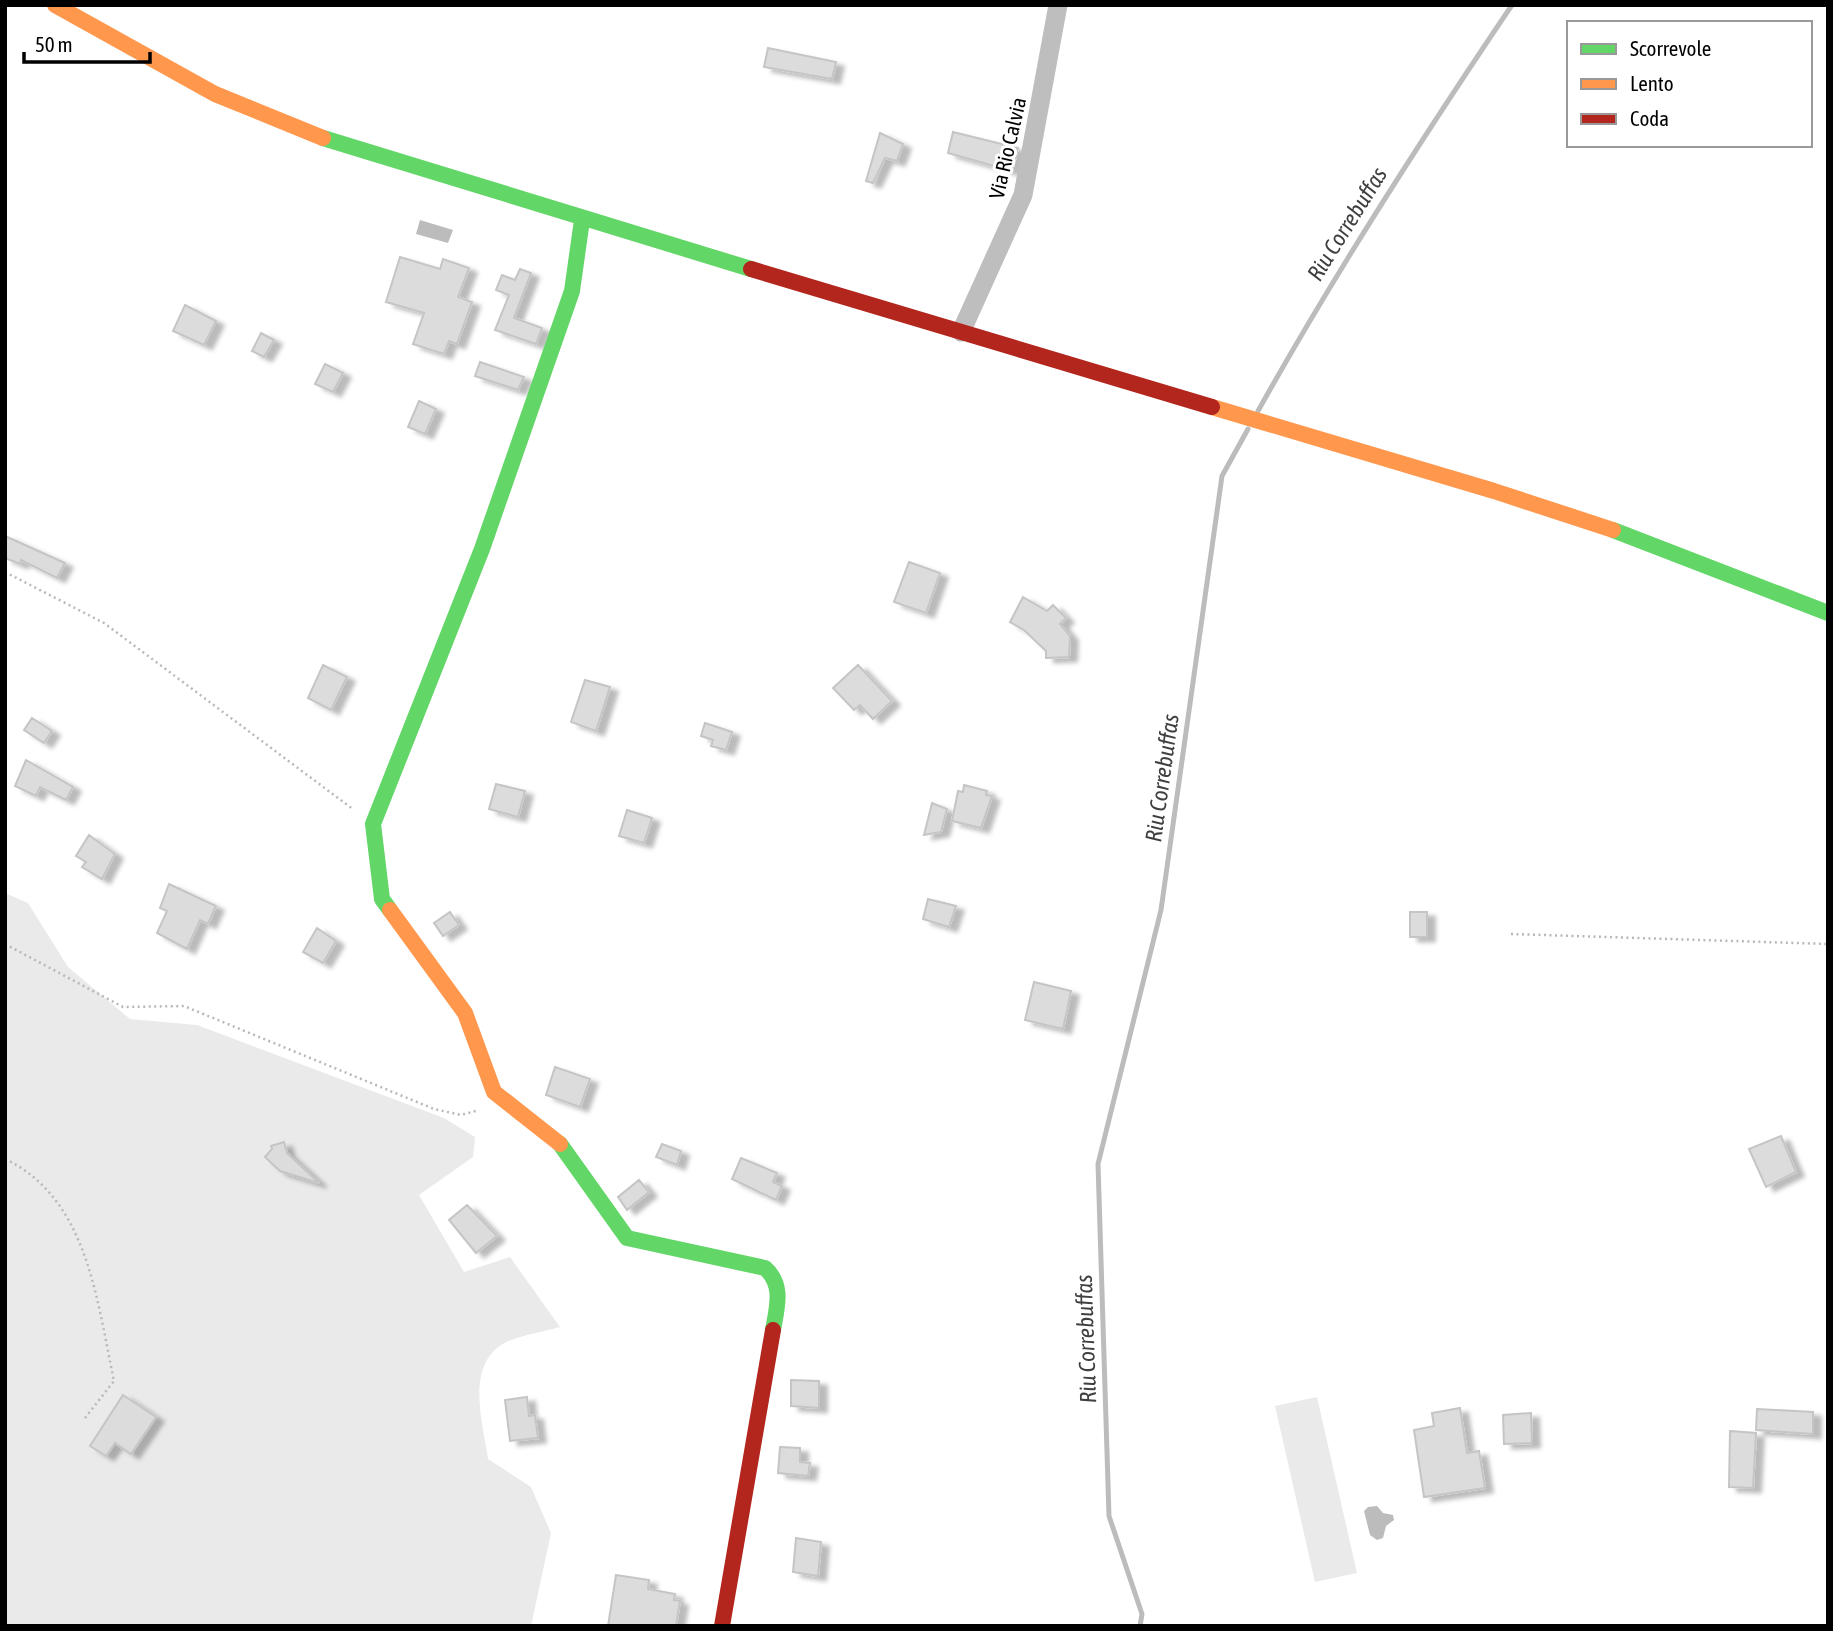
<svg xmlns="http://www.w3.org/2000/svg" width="1833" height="1631" viewBox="0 0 1833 1631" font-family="'Asap Condensed',sans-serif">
  <defs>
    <filter id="shadow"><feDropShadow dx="8" dy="4.5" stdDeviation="2" flood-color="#0004"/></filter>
  </defs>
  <rect width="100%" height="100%" fill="#fff"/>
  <!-- green -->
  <path fill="#eaeaea" d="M5,893L28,903L68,967L130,1019L197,1025L444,1118L475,1137L473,1157L419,1195L464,1272L510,1257L560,1327C543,1332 522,1335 506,1342C464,1364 483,1423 488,1459L531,1487L551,1533L531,1626H5Z
    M1317,1397L1357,1573L1315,1582L1275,1406Z"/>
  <!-- water -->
  <path fill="#bcbcbc" d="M420,220L453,230L448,243L416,234Z
    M1377,1506L1383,1513L1393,1515L1394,1520L1386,1526L1383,1538L1377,1540L1370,1535L1364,1511L1368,1507Z"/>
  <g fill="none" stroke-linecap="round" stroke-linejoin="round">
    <!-- stream -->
    <path stroke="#bcbcbc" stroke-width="5" d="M1258,411C1336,271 1422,138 1512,5
      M1140,1626L1142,1614L1109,1516L1098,1164L1161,910L1222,476L1248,429"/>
  </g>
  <!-- building -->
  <path fill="#dcdcdc" stroke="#c5c5c5" stroke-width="2" filter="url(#shadow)" d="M768,48L836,62L832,79L764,67Z
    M953,132L1018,148L1012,171L948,153Z
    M880,133L903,144L897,161L885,158L873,183L866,181Z
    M400,257L440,269L443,259L469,268L458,297L472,302L457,344L449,341L444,354L413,344L424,313L386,302Z
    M520,269L531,273L514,318L542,328L536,344L495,330L509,295L496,290L502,275L515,280Z
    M185,305L216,321L204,345L173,331Z
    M261,333L274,340L264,357L252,351Z
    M480,362L524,377L518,390L475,376Z
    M325,364L343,373L333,392L315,384Z
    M419,401L436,409L425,434L408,427Z
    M5,536L65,563L57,578L21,560L20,564L5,558Z
    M909,562L940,573L926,613L894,602Z
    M1023,597L1047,611L1053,605L1066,618L1060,624L1070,636L1069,657L1046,658V651L1024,630L1010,622Z
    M323,665L347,677L331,710L308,698Z
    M858,665L892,701L873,719L860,705L854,710L833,688Z
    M585,680L610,687L596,731L571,722Z
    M32,718L52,731L44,743L24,730Z
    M705,723L732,732L726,750L711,746L713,740L701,736Z
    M26,760L73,787L66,800L40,787L36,796L15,786Z
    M496,784L525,791L518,817L489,809Z
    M964,785L987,791L986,795L992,796L981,828L952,821L958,791L963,792Z
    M932,803L947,809L941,832L924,835Z
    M627,810L652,818L644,843L619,836Z
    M89,835L115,854L102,879L82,867L86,862L76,856Z
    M169,884L216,906L208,924L200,920L187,949L157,933L167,911L160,908Z
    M928,899L956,906L949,927L923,919Z
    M450,912L459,925L443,936L434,923Z
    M1410,912H1427V937H1410Z
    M317,928L336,941L323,963L303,952Z
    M1034,982L1071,991L1063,1029L1025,1020Z
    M555,1067L590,1079L580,1107L546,1095Z
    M1781,1136L1796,1172L1766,1187L1749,1149Z
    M284,1142L287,1153L319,1183L280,1171L265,1157L272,1149L271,1146Z
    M662,1144L681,1151L677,1165L656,1157Z
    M741,1158L777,1173L773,1182L782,1186L776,1200L732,1179Z
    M639,1180L649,1192L627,1210L618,1197Z
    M467,1205L497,1236L476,1253L449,1220Z
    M791,1380L819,1381V1408L791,1406Z
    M123,1395L156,1417L131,1454L115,1443L106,1456L90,1446Z
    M527,1397L529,1416L535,1415L538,1438L510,1441L505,1400Z
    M1460,1408L1467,1453L1479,1451L1485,1488L1424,1497L1414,1430L1434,1426L1432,1413Z
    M1757,1409L1813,1412V1434L1756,1430Z
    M1531,1413L1532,1443L1504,1444L1503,1415Z
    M1730,1431L1756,1433L1753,1488L1729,1487Z
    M780,1447L800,1448V1462L810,1463L808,1476L778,1473Z
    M796,1538L821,1542L818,1576L793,1572Z
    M616,1575L649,1580L648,1589L675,1594L674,1600L680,1601L676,1626H608Z"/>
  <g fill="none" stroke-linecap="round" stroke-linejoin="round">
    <!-- path -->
    <path stroke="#b8b8b8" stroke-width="2.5" stroke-dasharray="2 3.5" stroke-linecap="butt" d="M5,572L104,623L354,810
      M1511,934L1828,944
      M5,944L123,1007L184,1006L434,1109L461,1115L479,1110
      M5,1159C88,1198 97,1302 114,1381L85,1418"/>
    <!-- street -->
    <path stroke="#bebebe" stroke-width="19" d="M961,332L1023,195L1058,5"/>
    <!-- fast -->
    <path stroke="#63d668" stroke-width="16" d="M323,138L751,269
      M1613,530L1828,613
      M390,910L382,899L373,824L482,549L572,291L582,220
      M560,1144L627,1238L765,1268C784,1285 777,1307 773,1330"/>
    <!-- slow -->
    <path stroke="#ff974d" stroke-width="16" d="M55,5L215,94L323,138
      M1212,407L1494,491L1613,530
      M390,910L465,1013L494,1092L560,1144"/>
    <!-- jam -->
    <path stroke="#b3261e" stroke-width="16" d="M751,269L1212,407
      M722,1626L773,1330"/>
  </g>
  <g text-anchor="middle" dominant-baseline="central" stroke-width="6" stroke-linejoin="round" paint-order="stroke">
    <!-- street labels -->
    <g font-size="21" fill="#000" stroke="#fff">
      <text transform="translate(1007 148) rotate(-77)">Via Rio Calvia</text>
    </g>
    <!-- water labels -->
    <g font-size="23" font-style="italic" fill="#404040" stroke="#fff">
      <text transform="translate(1347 224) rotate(-58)">Riu Correbuffas</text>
      <text transform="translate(1162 778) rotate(-82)">Riu Correbuffas</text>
      <text transform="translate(1086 1339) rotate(-92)">Riu Correbuffas</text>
    </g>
  </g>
  <!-- border -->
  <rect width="1833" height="1631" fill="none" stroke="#000000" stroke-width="14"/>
  <!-- legend -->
  <rect x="1567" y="21" width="245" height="126" fill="#ffffff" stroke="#999999" stroke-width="2"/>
  <rect x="1581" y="44" width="35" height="10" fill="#63d668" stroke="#999999" stroke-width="2"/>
  <text x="1630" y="56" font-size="21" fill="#000000">Scorrevole</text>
  <rect x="1581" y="79" width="35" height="10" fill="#ff974d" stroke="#999999" stroke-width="2"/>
  <text x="1630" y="91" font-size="21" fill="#000000">Lento</text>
  <rect x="1581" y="114" width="35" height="10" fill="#b3261e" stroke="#999999" stroke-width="2"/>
  <text x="1630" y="126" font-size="21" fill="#000000">Coda</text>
  <!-- scale -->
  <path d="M24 52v10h126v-10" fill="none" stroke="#000000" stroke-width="3.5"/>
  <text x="35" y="52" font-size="21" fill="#000000" stroke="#ffffff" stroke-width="5" paint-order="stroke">50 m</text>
</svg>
